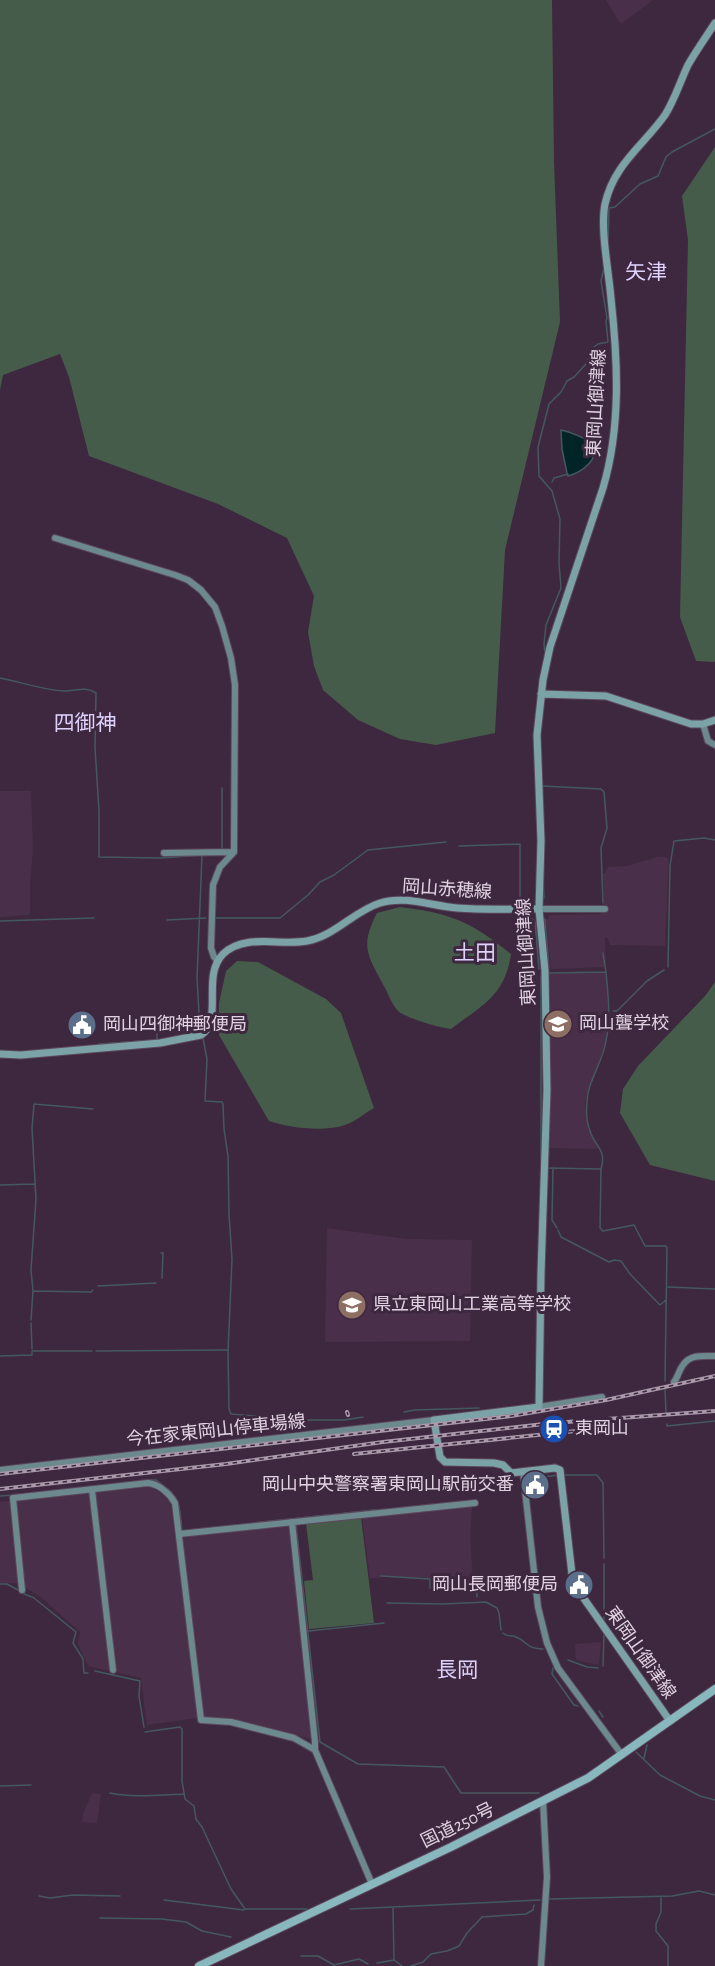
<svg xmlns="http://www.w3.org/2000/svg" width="715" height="1966" viewBox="0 0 715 1966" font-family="'Alegreya Sans','Noto Sans JP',sans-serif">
  <rect width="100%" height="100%" fill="#3e283f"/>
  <!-- built -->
  <path fill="#4a2f4b" d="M606,0H653L621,24Z
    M0,791H31L33,850L30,883V913L28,915L0,917Z
    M657,857H666L669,860L665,946L610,945L607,937L605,938L606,967L551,969L546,919H548L549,915L600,914L604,903L603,874L605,873L608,867L627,866Z
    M606,972L608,1011L606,1043L587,1094L585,1102L588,1129L598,1145V1149L548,1148L547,974Z
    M327,1228L406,1239L472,1240L470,1341L325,1342Z
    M152,1487L171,1502L175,1538L290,1526L312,1739L228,1718L203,1717L147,1725L141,1678L88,1666L78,1644L80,1632L42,1598L18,1583H0V1502Z
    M472,1507L470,1537L473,1580H456L455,1589L430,1587V1578L381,1576V1578H370L362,1517Z
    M601,1642L599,1665L576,1660L575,1644Z
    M92,1793L101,1794L97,1823L82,1822L83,1814Z"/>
  <!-- green -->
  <path fill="#465c4a" d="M0,0H552L554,162L560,322L505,550L495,733L436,745L400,739L358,720L323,690L314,666L308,632L314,596L287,538L218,504L89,456L69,377L60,354L3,375L0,390Z
    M715,147V661L714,662L696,661L680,617L688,240L682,196Z
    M400,907C451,913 471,922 511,954C505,996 482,1005 451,1029C440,1028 406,1018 398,1011C392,1005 388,993 384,986C367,955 360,946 377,913Z
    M237,961L258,962L326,999L341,1013L374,1108C365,1113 355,1122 345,1125C324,1132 289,1128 269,1121L219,1035V1003L226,971Z
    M715,982V1181L650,1165L620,1113L623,1089L638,1066L705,996Z
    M361,1517L374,1623L309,1629L304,1581L313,1580L306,1523Z"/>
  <!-- water -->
  <path fill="#012527" stroke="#44595f" stroke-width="1.5" d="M561,430C567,431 588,439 591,443C603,458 580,473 568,476L567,473L562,449Z"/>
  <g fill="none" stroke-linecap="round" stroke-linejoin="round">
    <!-- stream -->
    <path stroke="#44595f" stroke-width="1.5" d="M608,246L609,208L615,207L640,184L658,176L666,157L672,152L715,129
      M552,482L554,478L568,474
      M545,654L544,644L546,625L561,588L559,563L560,519L552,491L539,476L538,447L549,404L561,392L567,381L574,377L586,364L594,347L598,344L608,342L606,321L607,318L601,281L604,268
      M0,678C22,682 42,690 64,691C77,691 85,686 96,693L95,747L99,811V857L161,858L202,855L197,978L200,1031
      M542,786L601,789L604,792L607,828L601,848L603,903
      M459,846L520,844V903
      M222,849V788
      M543,878L544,898
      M526,912L535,922L539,969
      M215,918H280L308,895L320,882L334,875L368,850L446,842
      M545,919L549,968
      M167,920L206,918
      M0,921L94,918
      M603,953L606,972
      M668,967L670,866L674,841L704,838L715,840
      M549,973L606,972C608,994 611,1019 606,1041C603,1062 587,1082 587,1103C586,1112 587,1123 590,1131C595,1147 607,1149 601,1169L600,1228L603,1231L634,1225L645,1246H666L667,1248L665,1381
      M541,976V1167
      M613,1011H617L647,981L664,970
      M165,1031L199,1029
      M203,1038L207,1059L205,1101L222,1102L223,1104L224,1129L228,1156L229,1214L232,1259L228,1352L229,1409L231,1414L307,1420H344L363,1417
      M157,1040V1031H160
      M99,1044L143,1041
      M51,1049L90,1046
      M548,1168L600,1169
      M553,1168L552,1220L557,1228
      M0,1185L35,1184
      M558,1230L561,1237L609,1262L614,1260L621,1261L630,1274L660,1305L666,1300
      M161,1253H163L162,1278
      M98,1286L156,1283
      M668,1287L715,1289
      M33,1291L91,1292L93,1290
      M31,1320L33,1291L31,1270L36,1199L32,1128L34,1104L93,1109
      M31,1323L32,1349
      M96,1351L227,1350
      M0,1356L32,1355V1351H92
      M665,1388L666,1413
      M404,1412L415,1410L479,1408
      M667,1424V1426L715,1421
      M563,1475H597L603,1483L604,1558
      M536,1478L558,1475
      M150,1480H156L164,1486
      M168,1489C181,1500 180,1514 182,1531L374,1510
      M0,1496L14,1495
      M296,1525L320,1742L358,1764L444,1767L461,1793H539
      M381,1576L430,1579V1588L456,1590V1580L474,1581
      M476,1581L477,1597
      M0,1584H7L18,1590
      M22,1593L34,1598L76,1632L73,1643L83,1659L84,1673H88
      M387,1603L443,1604L486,1602L497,1608L499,1613L501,1630
      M604,1623V1564
      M309,1631L384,1623
      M503,1633C508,1638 510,1634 516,1637C529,1642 524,1648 543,1649
      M568,1660L587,1667L598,1668
      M603,1666L604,1632
      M553,1668L552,1674L574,1705L578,1706
      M95,1671L140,1681L139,1696L144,1727
      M599,1711L603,1717
      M145,1732L180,1727L182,1729V1781L185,1799L194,1806L196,1819L202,1827L231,1889L245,1909H307
      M636,1752L660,1775L700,1796L715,1800
      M644,1758L647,1745
      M0,1786L31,1785
      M110,1793C135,1798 158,1795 184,1794
      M39,1896L50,1898L73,1895L120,1896
      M661,1897V1912L656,1924V1931L668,1946V1966
      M549,1899L672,1896L699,1891L715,1895
      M164,1900L244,1910
      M393,1908L394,1960
      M350,1909L540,1900
      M100,1918L162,1919L186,1922L202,1931L231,1937
      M301,1956H318L334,1965L359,1959L368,1964
      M377,1963L394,1960L402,1966
      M411,1966L423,1962L431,1954L447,1951L459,1946L467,1933L482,1917L526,1914L533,1910L534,1905"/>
    <!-- secondary casing -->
    <g stroke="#5b475c" stroke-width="8">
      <path id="secondary" d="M55,538L175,575L188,580L201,590L215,607L222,626L231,658L235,685L234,852L220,867L213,885L211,948L214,957L218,961
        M703,724L708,741L715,745
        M164,853L234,852
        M539,909H605
        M674,1382C678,1377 679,1370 683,1365C690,1354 704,1356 715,1356
        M539,1407L602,1397
        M0,1470L434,1420
        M523,1472L538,1607L547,1643L558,1668L622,1755
        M92,1490L113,1670
        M292,1522L315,1742V1750
        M179,1534L475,1503
        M22,1590L13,1498L148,1483C159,1484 170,1494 175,1503L201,1720L231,1722L294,1738L315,1750L372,1884
        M541,1966L547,1877L543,1801"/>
    </g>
    <!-- primary casing -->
    <g stroke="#5b475c" stroke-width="9">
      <path id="primary" d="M541,694L606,696L691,724H703L715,720
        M0,1054L21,1055L160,1043L201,1035C224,1020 201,976 223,954C245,933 280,946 307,941C335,936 354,911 380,903C404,895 432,906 457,908C484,910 512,909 539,909
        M670,1721L573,1583L560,1470L555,1468L511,1473L503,1465L494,1463L445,1462L440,1457L434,1420L539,1407L541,1273L547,1090L545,971L539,909L541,841L537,735L543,680L550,647L603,488C621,427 618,362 611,299C609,272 600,230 605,204C614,164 643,146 665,115C675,99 680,82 688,65C696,51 706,37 715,23"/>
    </g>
    <!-- highway casing -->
    <g stroke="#5b475c" stroke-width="10">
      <path id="highway" d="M199,1966L451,1847L588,1778L715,1689"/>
    </g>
    <!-- secondary -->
    <use href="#secondary" stroke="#6c898e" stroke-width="6"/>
    <!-- primary -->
    <use href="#primary" stroke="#7ba2a7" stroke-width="7"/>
    <!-- highway -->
    <use href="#highway" stroke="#88b7be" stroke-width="8"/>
    <!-- rail casing -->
    <g stroke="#a999aa" stroke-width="4">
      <path id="rail" d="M347,1412L348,1415
        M354,1454L625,1426
        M0,1474L511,1416L606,1400L715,1376
        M0,1489L226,1464L383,1442L553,1423L715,1411"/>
    </g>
    <!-- rail -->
    <use href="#rail" stroke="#3e283f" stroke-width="1.5" stroke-dasharray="4.5" stroke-linecap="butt"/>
  </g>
  <!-- icons -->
  <defs>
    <g id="school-disc" transform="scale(1.5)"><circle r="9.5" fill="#8d6e63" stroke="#3e283f"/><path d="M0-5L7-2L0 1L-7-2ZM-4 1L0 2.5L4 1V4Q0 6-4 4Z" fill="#fff"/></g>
    <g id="civic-disc" transform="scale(1.5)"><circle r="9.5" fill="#5c6f8a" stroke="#3e283f"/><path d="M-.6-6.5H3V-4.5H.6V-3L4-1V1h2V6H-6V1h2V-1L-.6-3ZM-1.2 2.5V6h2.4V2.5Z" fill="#fff"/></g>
    <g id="station-disc" transform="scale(1.5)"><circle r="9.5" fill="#1a4fb4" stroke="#3e283f"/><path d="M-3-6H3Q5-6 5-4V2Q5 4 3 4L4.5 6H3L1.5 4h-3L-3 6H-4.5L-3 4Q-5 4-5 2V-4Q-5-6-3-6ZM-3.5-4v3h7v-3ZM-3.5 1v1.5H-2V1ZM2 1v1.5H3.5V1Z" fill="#fff"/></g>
  </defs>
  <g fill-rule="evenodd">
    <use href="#school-disc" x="558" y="1024"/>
    <use href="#civic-disc" x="82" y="1025"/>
    <use href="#school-disc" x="352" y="1305"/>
    <use href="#station-disc" x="554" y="1429"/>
    <use href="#civic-disc" x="535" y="1485"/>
    <use href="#civic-disc" x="579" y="1585"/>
  </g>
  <g text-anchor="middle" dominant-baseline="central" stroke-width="6" stroke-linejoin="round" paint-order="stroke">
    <!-- street labels -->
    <g font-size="18" fill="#e0d2e1" stroke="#3e283f">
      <text transform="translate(597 403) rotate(-87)">東岡山御津線</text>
      <text transform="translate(447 890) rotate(4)">岡山赤穂線</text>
      <text transform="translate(527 952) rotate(-93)">東岡山御津線</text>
      <text transform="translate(216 1431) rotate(-6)">今在家東岡山停車場線</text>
      <text transform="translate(640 1653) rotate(55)">東岡山御津線</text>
      <text transform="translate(458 1826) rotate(-26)">国道250号</text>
    </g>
    <!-- poi labels -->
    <g font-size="18" fill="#e0d2e1" stroke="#3e283f" text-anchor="start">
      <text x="579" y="1024">岡山聾学校</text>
      <text x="103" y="1025">岡山四御神郵便局</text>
      <text x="373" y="1305">県立東岡山工業高等学校</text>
      <text x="575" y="1429">東岡山</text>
      <text x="514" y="1485" text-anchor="end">岡山中央警察署東岡山駅前交番</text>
      <text x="558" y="1585" text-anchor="end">岡山長岡郵便局</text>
    </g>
    <!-- quarter labels -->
    <g font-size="21" fill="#ded2fd" stroke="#3e283f">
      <text x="646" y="272">矢津</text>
      <text x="85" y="723">四御神</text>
      <text x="475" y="953">土田</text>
      <text x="457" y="1670">長岡</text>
    </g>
  </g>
</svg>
